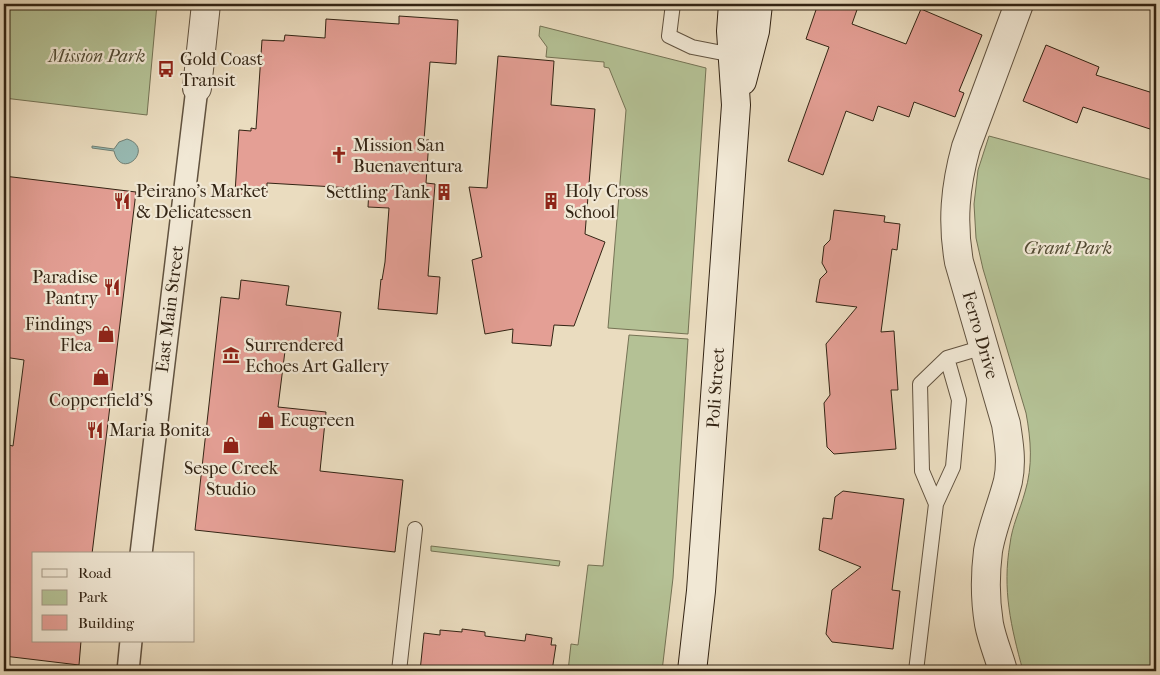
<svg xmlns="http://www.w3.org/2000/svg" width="1160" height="675" viewBox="0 0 1160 675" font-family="'IM FELL French Canon',serif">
  <rect width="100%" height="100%" fill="#eadcbf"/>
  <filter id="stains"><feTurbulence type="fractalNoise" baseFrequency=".004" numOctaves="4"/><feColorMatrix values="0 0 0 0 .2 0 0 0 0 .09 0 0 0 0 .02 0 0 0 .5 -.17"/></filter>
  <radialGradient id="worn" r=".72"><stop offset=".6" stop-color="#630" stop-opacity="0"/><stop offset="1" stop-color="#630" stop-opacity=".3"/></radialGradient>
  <!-- green -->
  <path fill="#b4c195" stroke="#747254" d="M4,4H157L147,115L4,98Z
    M540,26L706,68L688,334L608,328L626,110L609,68L604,67V62L546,57L547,47L539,36Z
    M989,136L1156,181V671H1023C1011,627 1002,589 1010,544C1012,526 1020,510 1025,492C1033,466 1031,440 1026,413L983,269L976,238L974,204L978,170Z
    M629,335L688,339L673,578L662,671H568L571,644L578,645L588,565L603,566Z
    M431,546L560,561L559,566L431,551Z"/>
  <!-- water -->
  <path fill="#98bbb4" stroke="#707f74" d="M127,139C156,148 121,182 114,151L92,148V146L114,149L119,142Z"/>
  <!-- building -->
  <path fill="#e49f95" stroke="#332414" d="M818,4H859L852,24L906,44L921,9L982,35L959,91L964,93L955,117L914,102L909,117L878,106L873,121L846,111L823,175L788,161L829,47L806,39Z
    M399,16L458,20L456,64L430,62L424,140H429L426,183L435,184L428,276L440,277L437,314L378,309L381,279L382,280L385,262L389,208L368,207L369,189L267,183V195H238L239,193H235L239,130L251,131V128L256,129L262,40L284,41L285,35L325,38L326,19L399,24Z
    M1046,45L1099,67L1096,75L1156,94V131L1083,107L1077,123L1023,101Z
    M498,56L554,61L551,105L595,109L585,234L605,242L574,326L554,325L551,346L512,343L513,329L485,334L472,260L482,257L469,187L487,188Z
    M4,176L136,192L92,554H34V641H81L79,665L4,656V444L13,446L24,360L4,357Z
    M834,210L885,216L884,222L900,224L897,250L892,249L881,332L894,331L898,390H891L896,449L834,454L827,447L824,403L830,395L826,344L857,307L816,302L820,279L827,272L822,263L824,246L830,240Z
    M241,280L289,286L286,305L341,312L336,349L286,343L278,407L326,412L320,471L403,480L395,552L195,530L221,297L239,299Z
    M843,491L904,499L892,590L900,591L893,649L832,642L826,634L832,590L861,567L819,550L823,518L832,519L835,497Z
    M462,629L485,632V636L525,641L526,634L552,638L551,645H556L552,671H420L424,633L440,635V630L462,632Z"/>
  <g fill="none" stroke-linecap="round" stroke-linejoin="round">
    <!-- service casing -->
    <g stroke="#61523f" stroke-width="16">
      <path id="service" d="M673,4L669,36L692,47L733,55
        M936,504L922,471L920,384L947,358L984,347
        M399,671L415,529
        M916,671L936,504L953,467L959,400L947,358"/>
    </g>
    <!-- pedestrian casing -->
    <g stroke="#61523f" stroke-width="24">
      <path id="pedestrian" d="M141,554L197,88
        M128,671L131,641"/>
    </g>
    <!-- minor casing -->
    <g stroke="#61523f" stroke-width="30">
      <path id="minor" d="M197,88L206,4
        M1003,671C999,656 992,640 989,624C985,600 985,575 988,551C992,527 1002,505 1008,481C1012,462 1009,443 1006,424L959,262C952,222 955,187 966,147L1019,4"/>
    </g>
    <!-- secondary casing -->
    <g stroke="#332414" stroke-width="30">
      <path id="secondary" d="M742,81L755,31L758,4
        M692,671L701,591L736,105L731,31L733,4"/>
    </g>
    <!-- service -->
    <use href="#service" stroke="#f1e8d5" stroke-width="14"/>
    <!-- pedestrian -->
    <use href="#pedestrian" stroke="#f1e8d5" stroke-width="21"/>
    <!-- minor -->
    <use href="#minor" stroke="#f1e8d5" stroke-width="28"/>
    <!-- secondary -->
    <use href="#secondary" stroke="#f1e8d5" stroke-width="28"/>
  </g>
  <!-- icons -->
  <defs>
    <g id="bus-bare" transform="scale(1.35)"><path d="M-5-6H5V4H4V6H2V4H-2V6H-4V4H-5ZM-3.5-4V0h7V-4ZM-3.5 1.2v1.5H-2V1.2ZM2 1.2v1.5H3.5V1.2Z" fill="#8f2418" stroke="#f1e8d5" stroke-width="2.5" paint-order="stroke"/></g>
    <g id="church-bare" transform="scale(1.35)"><path d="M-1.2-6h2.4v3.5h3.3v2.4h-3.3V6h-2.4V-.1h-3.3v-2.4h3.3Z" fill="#8f2418" stroke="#f1e8d5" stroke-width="2.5" paint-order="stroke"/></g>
    <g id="building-bare" transform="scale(1.35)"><path d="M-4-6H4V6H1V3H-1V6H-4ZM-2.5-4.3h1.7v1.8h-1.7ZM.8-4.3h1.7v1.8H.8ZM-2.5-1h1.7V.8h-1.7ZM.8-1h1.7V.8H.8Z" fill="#8f2418" stroke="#f1e8d5" stroke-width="2.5" paint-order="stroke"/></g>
    <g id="restaurant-bare" transform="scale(1.35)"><path d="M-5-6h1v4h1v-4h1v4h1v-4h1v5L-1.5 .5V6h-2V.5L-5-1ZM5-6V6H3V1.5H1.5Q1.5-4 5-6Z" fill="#8f2418" stroke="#f1e8d5" stroke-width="2.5" paint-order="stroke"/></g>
    <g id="shop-bare" transform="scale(1.35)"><path d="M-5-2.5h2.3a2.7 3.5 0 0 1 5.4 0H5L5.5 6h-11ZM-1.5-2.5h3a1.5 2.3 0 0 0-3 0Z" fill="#8f2418" stroke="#f1e8d5" stroke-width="2.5" paint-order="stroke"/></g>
    <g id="museum-bare" transform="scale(1.35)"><path d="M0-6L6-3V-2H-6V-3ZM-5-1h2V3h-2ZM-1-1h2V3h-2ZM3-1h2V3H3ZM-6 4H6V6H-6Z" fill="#8f2418" stroke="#f1e8d5" stroke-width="2.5" paint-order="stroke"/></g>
  </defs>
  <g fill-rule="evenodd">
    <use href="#bus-bare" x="166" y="69"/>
    <use href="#church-bare" x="339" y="155"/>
    <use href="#building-bare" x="444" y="192"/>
    <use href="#restaurant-bare" x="122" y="201"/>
    <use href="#building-bare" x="551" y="201"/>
    <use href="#restaurant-bare" x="112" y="287"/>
    <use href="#shop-bare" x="106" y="334"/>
    <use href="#museum-bare" x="231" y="355"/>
    <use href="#shop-bare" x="101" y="377"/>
    <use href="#shop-bare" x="266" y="420"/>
    <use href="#restaurant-bare" x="95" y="430"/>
    <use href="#shop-bare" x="231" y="445"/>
  </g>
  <g text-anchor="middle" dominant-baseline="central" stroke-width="4.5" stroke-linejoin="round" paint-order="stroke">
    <!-- park labels -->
    <g font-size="18" font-style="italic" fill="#534b34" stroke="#f1e8d5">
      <text x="97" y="56">Mission Park</text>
      <text x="1068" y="248">Grant Park</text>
    </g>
    <!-- poi labels -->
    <g font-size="18" fill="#332414" stroke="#f1e8d5" text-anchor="start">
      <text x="180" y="59">Gold Coast<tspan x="180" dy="21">Transit</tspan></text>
      <text x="353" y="145">Mission San<tspan x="353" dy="21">Buenaventura</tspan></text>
      <text x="136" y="191">Peirano's Market<tspan x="136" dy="21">&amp; Delicatessen</tspan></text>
      <text x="565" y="191">Holy Cross<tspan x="565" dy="21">School</tspan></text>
      <text x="430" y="192" text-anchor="end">Settling Tank</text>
      <text x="98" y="277" text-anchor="end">Paradise<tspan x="98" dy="21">Pantry</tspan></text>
      <text x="92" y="324" text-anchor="end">Findings<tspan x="92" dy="21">Flea</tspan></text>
      <text x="245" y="345">Surrendered<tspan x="245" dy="21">Echoes Art Gallery</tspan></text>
      <text x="101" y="400" text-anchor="middle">Copperfield'S</text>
      <text x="280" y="420">Ecugreen</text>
      <text x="109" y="430">Maria Bonita</text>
      <text x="231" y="468" text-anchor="middle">Sespe Creek<tspan x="231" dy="21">Studio</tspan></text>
    </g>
    <!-- street labels -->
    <g font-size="18" fill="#332414" stroke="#f1e8d5">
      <text transform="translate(170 309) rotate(-83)">East Main Street</text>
      <text transform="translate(980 335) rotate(74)">Ferro Drive</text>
      <text transform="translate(716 388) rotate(-86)">Poli Street</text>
    </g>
  </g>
  <!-- margin -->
  <rect width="1160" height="675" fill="none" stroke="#eadcbf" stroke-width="20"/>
  <rect x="5" y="5" width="1150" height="665" fill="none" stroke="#332414" stroke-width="2.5"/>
  <rect x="10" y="10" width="1140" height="655" fill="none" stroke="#332414"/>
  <!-- legend -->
  <rect x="32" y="552" width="162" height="90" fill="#f1e8d5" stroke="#a59a88"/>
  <rect x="42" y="569" width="25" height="8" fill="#f1e8d5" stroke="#a59a88"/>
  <text x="78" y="578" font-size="15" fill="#332414">Road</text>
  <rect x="42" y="590" width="25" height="15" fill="#b4c195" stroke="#a59a88"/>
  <text x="78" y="602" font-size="15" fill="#332414">Park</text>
  <rect x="42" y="615" width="25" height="15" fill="#e49f95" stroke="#a59a88"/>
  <text x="78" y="628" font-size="15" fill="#332414">Building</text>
  <rect width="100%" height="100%" filter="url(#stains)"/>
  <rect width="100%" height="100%" fill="url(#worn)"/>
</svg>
